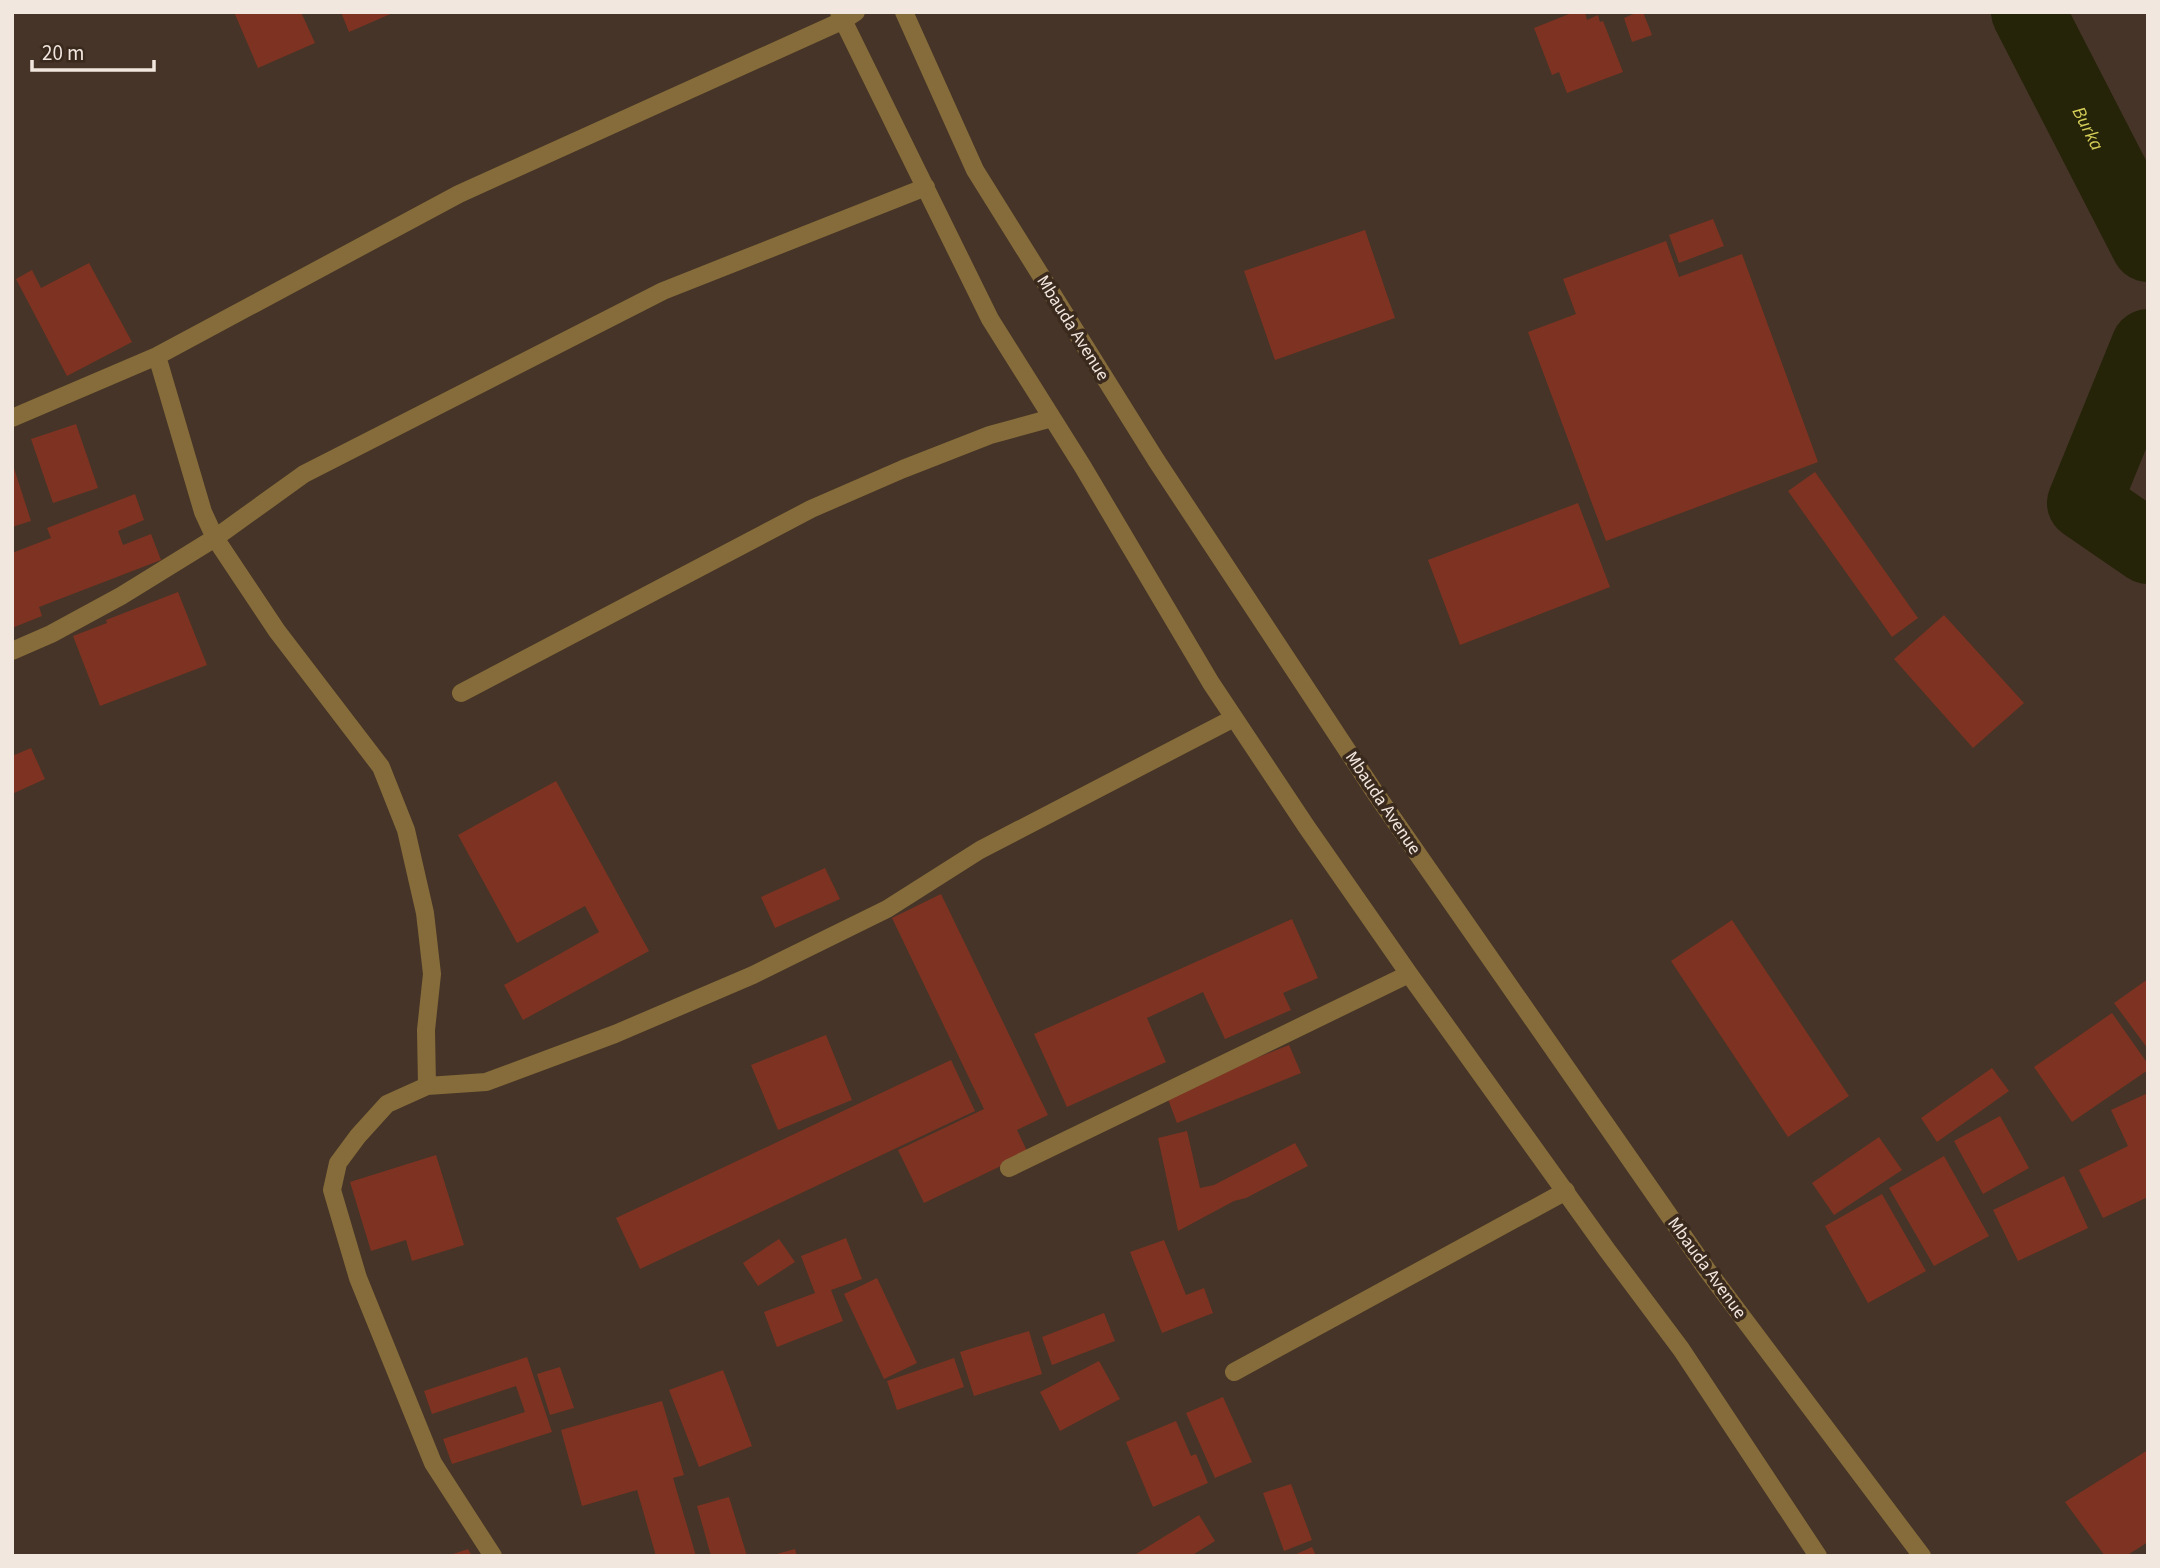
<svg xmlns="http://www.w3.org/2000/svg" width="2160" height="1568" viewBox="0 0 2160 1568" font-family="'Source Sans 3',sans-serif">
  <rect width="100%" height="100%" fill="#453427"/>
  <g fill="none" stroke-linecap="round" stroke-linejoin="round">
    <!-- river -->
    <g stroke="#252308" stroke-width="74">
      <path id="s1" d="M2028,12L2148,245"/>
      <path d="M2148,346L2084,503L2148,547"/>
    </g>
  </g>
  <!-- building -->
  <path fill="#7e3322" d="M234,12H301L315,43L258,68Z
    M341,12H395L349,32Z
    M1574,12H1585L1587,20L1598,15L1600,22L1603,21L1623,72L1567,93L1559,72L1552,75L1534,28Z
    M1638,12H1643L1652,35L1632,42L1624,18Z
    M1713,219L1724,246L1679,263L1669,235Z
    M1365,230L1395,318L1275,360L1244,271Z
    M1666,241L1679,277L1742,254L1818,462L1606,541L1528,332L1576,314L1563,279Z
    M89,263L132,342L67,376L16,279L32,270L41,288Z
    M76,424L98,488L53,503L31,439Z
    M12,462L31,521L12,527Z
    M1815,472L1918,618L1892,637L1788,491Z
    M135,494L144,520L118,531L123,545L151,534L161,560L39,607L42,616L12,628V553L51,538L47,528Z
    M1578,503L1610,587L1460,645L1428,560Z
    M178,592L207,665L100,706L73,636L107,623L106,620Z
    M1944,615L2024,703L1973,748L1894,659Z
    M31,748L45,779L12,794V756Z
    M556,781L649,951L523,1020L504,985L599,932L585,906L517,943L458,835Z
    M825,868L840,899L775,928L761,897Z
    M941,894L1048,1115L1017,1130L1028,1153L924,1203L898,1150L984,1109L892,918Z
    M1292,919L1318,978L1283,993L1291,1010L1225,1039L1203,992L1147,1018L1166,1062L1067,1107L1034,1034Z
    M1732,920L1849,1096L1788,1137L1671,961Z
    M2148,979V1049L2114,1003Z
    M2112,1013L2148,1064V1070L2072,1122L2034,1067Z
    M826,1035L852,1100L778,1130L751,1065Z
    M1289,1045L1301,1073L1177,1123L1166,1094Z
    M951,1060L975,1111L640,1269L616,1218Z
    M1992,1068L2009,1091L1937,1142L1921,1118Z
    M2148,1093V1197L2103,1218L2079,1170L2128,1146L2111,1110Z
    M2000,1116L2029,1168L1983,1194L1954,1141Z
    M1187,1131L1200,1188L1214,1185L1295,1143L1308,1166L1246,1198L1234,1201L1178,1231L1158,1138Z
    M1879,1137L1902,1170L1834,1215L1812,1183Z
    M436,1155L464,1245L412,1261L406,1240L371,1251L350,1182Z
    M1944,1156L1989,1236L1934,1266L1889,1188Z
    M2064,1176L2088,1228L2018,1261L1993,1210Z
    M1882,1194L1926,1271L1868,1303L1825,1226Z
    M846,1238L862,1279L831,1290L843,1321L777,1347L764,1312L815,1293L801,1256Z
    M779,1239L795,1262L758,1286L743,1263Z
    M1164,1240L1186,1295L1204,1288L1213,1313L1162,1333L1130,1252Z
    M877,1278L917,1363L884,1379L844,1294Z
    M1104,1313L1115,1341L1052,1365L1042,1337Z
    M1029,1331L1042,1374L974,1396L960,1352Z
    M527,1357L552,1432L452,1464L443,1439L525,1412L516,1386L432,1414L424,1391Z
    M954,1358L964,1387L897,1410L887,1381Z
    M1099,1361L1120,1399L1060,1431L1040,1392Z
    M560,1367L574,1408L550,1415L537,1374Z
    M723,1370L752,1446L699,1467L669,1390Z
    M1223,1397L1252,1462L1215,1478L1186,1413Z
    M662,1401L684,1475L673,1478L696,1556H656L637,1490L582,1506L561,1430Z
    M1176,1421L1191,1456L1196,1454L1208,1483L1153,1507L1126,1442Z
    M2148,1450V1542L2126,1556H2105L2065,1502Z
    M1291,1484L1312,1540L1284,1551L1263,1493Z
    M729,1497L747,1556H711L697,1506Z
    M1199,1515L1215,1541L1191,1556H1133Z
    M1312,1547L1316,1556H1292Z
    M468,1549L472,1556H450V1555Z
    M795,1549L797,1556H773V1555Z"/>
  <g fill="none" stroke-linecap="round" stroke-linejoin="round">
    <!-- service -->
    <path stroke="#866c3a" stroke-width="18" d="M1234,1372L1566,1191"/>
    <!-- minor -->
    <path stroke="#866c3a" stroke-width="18" d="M839,12L990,319L1083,467L1211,683L1306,826L1409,974L1607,1250L1681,1349L1818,1556
      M157,356L203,512L215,538L277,631L381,767L406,830L425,913L432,974L426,1030L427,1086
      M12,418L157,356L459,194L844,20L856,12
      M12,651L51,634L121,596L215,538L304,474L663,291L926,187
      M461,693L811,509L903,469L990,435L1052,418
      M1009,1168L1409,974
      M493,1556L433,1463L358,1278L332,1190L338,1163L358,1136L387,1104L427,1086L486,1082L615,1034L753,975L887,909L980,850L1234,718"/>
    <!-- tertiary -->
    <path stroke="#866c3a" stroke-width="18" d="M904,12L975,170L1156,460L1376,794L1707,1270L1922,1556"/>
  </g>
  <g text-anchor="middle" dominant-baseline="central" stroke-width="7" stroke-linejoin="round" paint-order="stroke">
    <!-- street labels -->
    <g font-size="18" fill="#f2e7df" stroke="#3a291d">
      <text transform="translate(1073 328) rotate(58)">Mbauda Avenue</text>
      <text transform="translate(1383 803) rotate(56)">Mbauda Avenue</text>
      <text transform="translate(1707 1268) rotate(54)">Mbauda Avenue</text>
    </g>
    <!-- water labels -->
    <g font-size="19" font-style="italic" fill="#d5ce59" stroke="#3a291d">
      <text stroke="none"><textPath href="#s1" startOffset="131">Burka</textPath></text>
    </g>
  </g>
  <!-- border -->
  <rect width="2160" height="1568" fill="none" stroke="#f2e7df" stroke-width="28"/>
  <!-- scale -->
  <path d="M32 60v10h122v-10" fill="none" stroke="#f2e7df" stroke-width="3.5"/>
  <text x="42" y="60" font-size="21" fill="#f2e7df" stroke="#3a291d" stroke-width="5" paint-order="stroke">20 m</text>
</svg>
